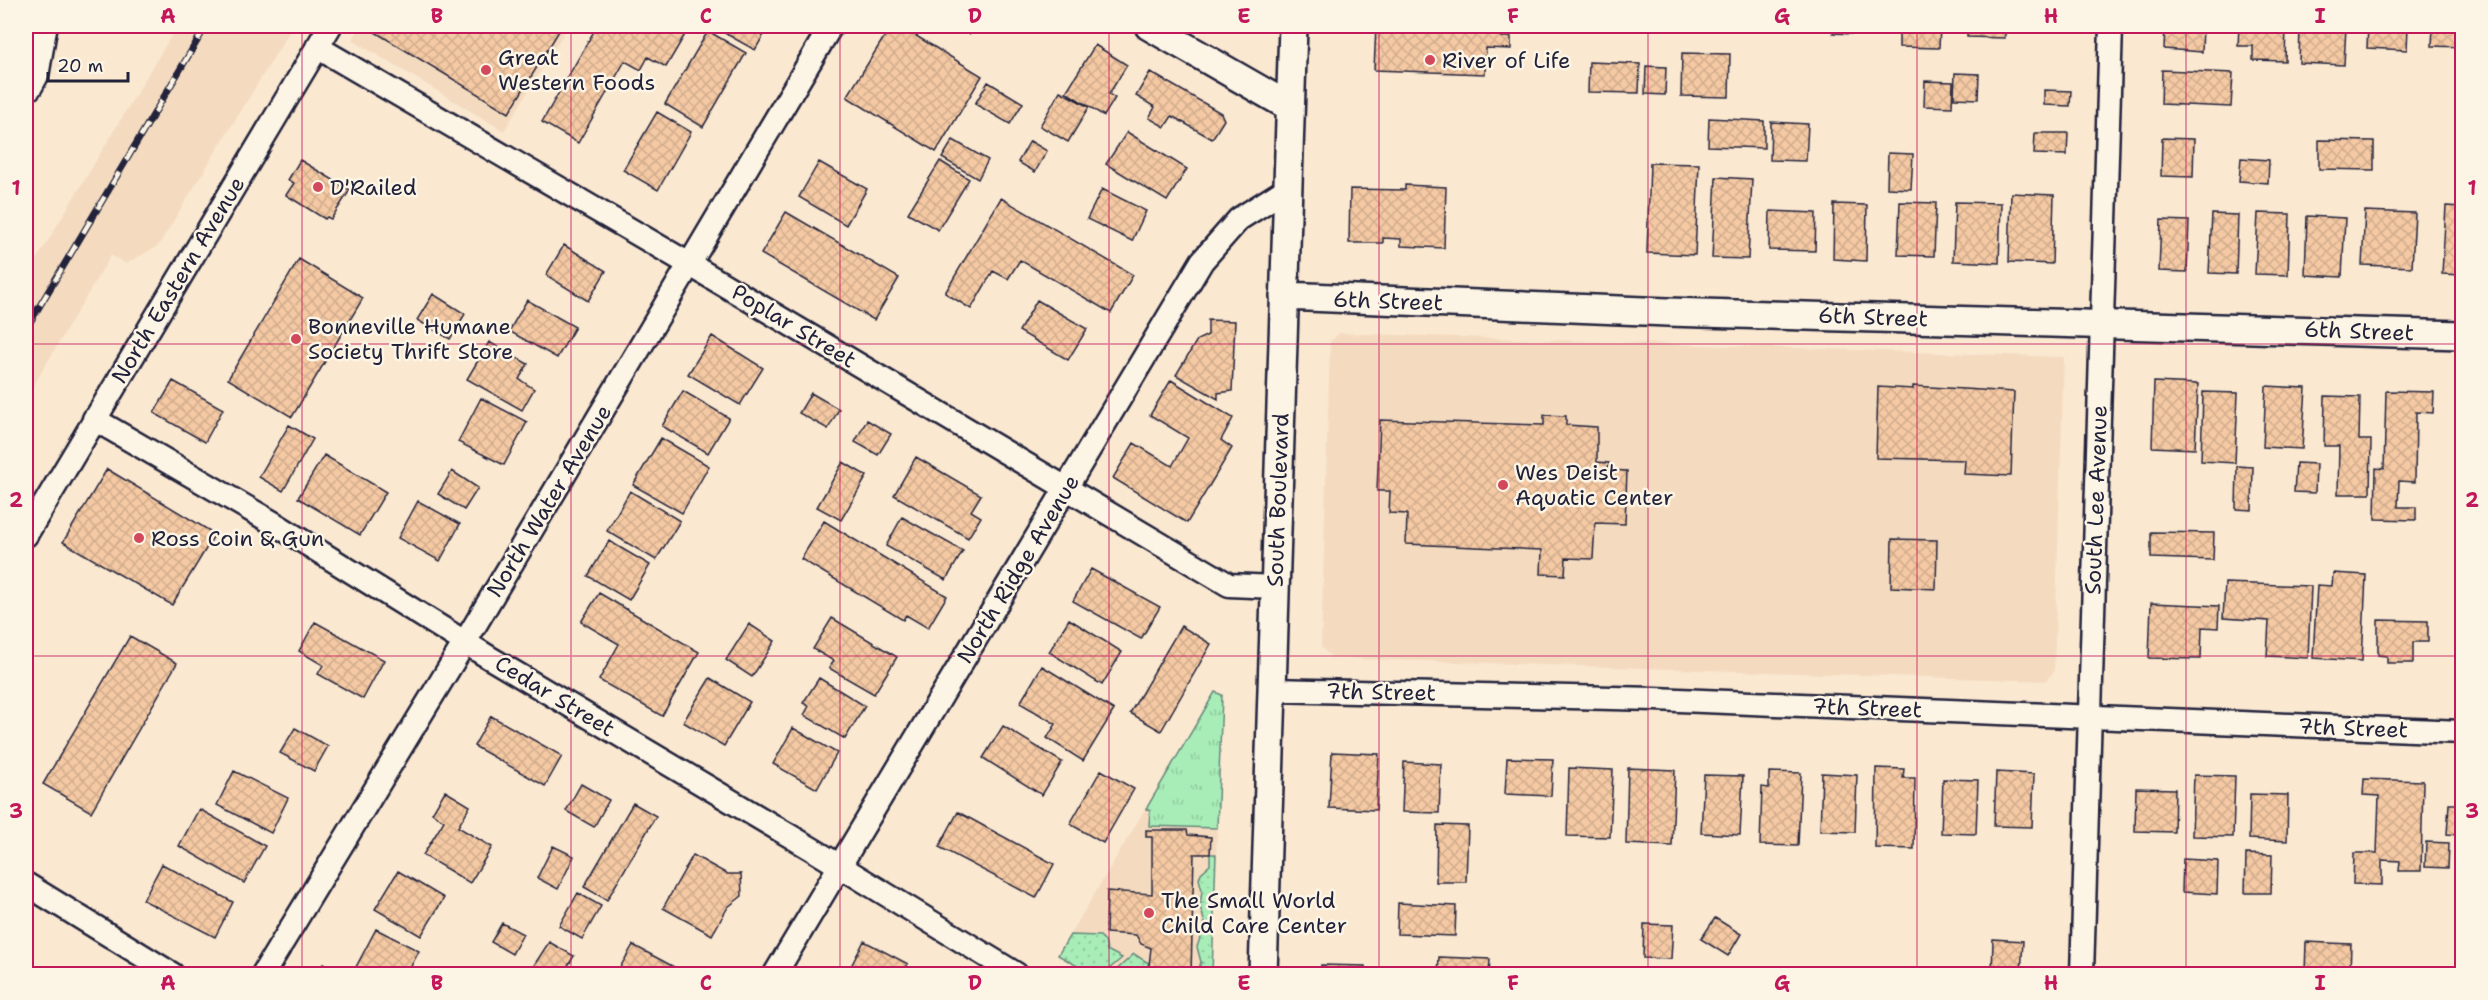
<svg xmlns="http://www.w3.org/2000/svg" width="2488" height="1000" viewBox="0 0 2488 1000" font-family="'Shantell Sans',sans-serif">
  <defs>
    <pattern id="grass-dots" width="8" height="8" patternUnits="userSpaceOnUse" patternTransform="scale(1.5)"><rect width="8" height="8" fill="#a8edb8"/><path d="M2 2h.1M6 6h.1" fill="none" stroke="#90cb9f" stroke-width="1.8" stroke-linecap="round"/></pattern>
    <pattern id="park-tufts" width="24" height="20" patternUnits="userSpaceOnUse" patternTransform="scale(1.5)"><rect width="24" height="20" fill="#a8edb8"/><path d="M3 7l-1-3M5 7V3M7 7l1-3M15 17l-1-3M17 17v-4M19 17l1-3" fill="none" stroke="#90cb9f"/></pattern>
    <pattern id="building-cross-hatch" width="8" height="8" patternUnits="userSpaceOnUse" patternTransform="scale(1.5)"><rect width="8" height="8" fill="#f4c9a3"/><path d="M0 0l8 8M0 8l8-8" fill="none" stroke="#d1ac8d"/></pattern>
  </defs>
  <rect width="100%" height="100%" fill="#fae8d1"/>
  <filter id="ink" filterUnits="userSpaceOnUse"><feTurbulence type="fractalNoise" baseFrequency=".0167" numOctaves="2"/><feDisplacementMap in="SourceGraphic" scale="12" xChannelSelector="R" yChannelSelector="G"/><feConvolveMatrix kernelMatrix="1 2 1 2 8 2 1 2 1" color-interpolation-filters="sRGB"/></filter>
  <g filter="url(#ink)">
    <!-- built -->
    <path fill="#f4dbc0" d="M177,26H293L158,246L126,264L111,255L26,398V277Z
      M361,26H568L504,131L352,40Z
      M1339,333L2064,357L2054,672L2045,681L1332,658L1321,647L1330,342Z
      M1215,692L1222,695L1212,974H1091L1058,955Z"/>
    <!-- grass -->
    <path fill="url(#grass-dots)" stroke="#65887a" stroke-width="1.5" d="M1210,854H1216L1212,974H1197L1201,962L1197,947L1205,923L1200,907L1202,890L1199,879L1201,873L1210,865Z
      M1070,935L1100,936L1105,941L1107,950L1122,958L1103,974H1091L1058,955Z
      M1134,954L1150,964L1148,965V974H1112Z"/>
    <!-- park -->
    <path fill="url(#park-tufts)" stroke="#65887a" stroke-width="1.5" d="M1215,692L1222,695L1217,828L1149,826L1150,810L1146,809Z"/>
    <!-- building -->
    <path fill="url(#building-cross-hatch)" stroke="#22223b" stroke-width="1.5" d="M365,26H562L509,113Z
      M597,26H690L666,67L648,57L641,70L625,61L578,143L542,122Z
      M712,26H769L755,50Z
      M891,26H900L982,76L936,152L847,97Z
      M955,26H975L970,34Z
      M1376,26H1501V37H1511V49L1486,48L1485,74L1374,70Z
      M1834,26H1880L1879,35L1833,33Z
      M1899,26H1940L1939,48L1899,47Z
      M1967,26H2005V38L1967,37Z
      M2165,26H2203L2202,52L2164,49Z
      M2239,26H2286L2285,61L2253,60V46H2238Z
      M2300,26H2346L2344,65L2299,63Z
      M2368,26H2408L2407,50L2367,48Z
      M2433,26H2462V47L2432,46Z
      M708,31L746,53L703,127L665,104Z
      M1095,45L1127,65L1109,94L1115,98L1104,116L1066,92Z
      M1682,53L1730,54L1729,97L1681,96Z
      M1589,62L1640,64L1639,93L1588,92Z
      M1646,66L1666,67L1665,95L1645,94Z
      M2162,70L2233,73L2231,107L2161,104Z
      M1150,72L1221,113L1224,120L1212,139L1172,116L1165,127L1149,118L1155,107L1136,96Z
      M1955,73L1979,74L1978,99L1954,98Z
      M1925,81L1953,82L1952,107L1924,106Z
      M988,82L1023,103L1010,124L975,104Z
      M2044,90L2071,91L2070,106L2044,105Z
      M1060,91L1089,107L1068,142L1040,126Z
      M657,112L691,132L658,190L623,170Z
      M1709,118L1764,121V148L1708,146Z
      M1771,122L1808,124L1806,161L1770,160Z
      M1127,132L1187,169L1167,201L1106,164Z
      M2035,133H2068L2067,155L2034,154Z
      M2162,138L2194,139L2193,177L2161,176Z
      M953,140L988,160L978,179L942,158Z
      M2319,140L2374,141V170L2319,169Z
      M1030,141L1047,151L1035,172L1018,162Z
      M1888,153L1913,154L1911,189L1887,188Z
      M2241,158L2269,160L2268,183L2239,181Z
      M300,160L350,190L331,219L327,217L325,219L286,195L294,183L288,180Z
      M940,161L969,179L938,230L908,213Z
      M819,162L867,189L846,225L799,197Z
      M1650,163L1699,164L1695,255L1647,253Z
      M1716,177L1752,179L1748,259L1712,258Z
      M1405,185L1446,187L1444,248L1401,246V239L1383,238V243H1349L1350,189L1405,190Z
      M1102,189L1146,211L1132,241L1087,219Z
      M2011,193L2054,195L2052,264L2009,262Z
      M1001,198L1133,275L1111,313L1020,260L1008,279L993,271L971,309L945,293Z
      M1900,202L1936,203L1934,256L1898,255Z
      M1955,202L2001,203L1999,263L1953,261Z
      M1834,204L1867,205L1866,261L1833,259Z
      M2446,206L2462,207V275L2442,274Z
      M1770,211L1816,213L1815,251L1769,250Z
      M2365,211L2415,213L2412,267L2362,265Z
      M786,212L899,278L874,320L761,254Z
      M2258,213L2290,214L2288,275L2255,274Z
      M2212,214L2238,215L2236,274L2209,273Z
      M2307,216L2345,218L2342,277L2305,275Z
      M2161,220L2189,221L2187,272L2159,271Z
      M564,245L606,271L588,301L546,275Z
      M299,259L363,298L292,417L228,379Z
      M433,294L465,314L450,339L417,320Z
      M527,300L575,327L557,358L509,331Z
      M1037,300L1087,329L1068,360L1019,331Z
      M1208,320L1235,321L1232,391L1218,393V399L1176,375L1197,340L1208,335Z
      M712,336L763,368L740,405L688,374Z
      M489,342L528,364L519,379L534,389L522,410L467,379Z
      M1171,380L1233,418L1221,440L1232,448L1187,523L1113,478L1134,443L1172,466L1188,438L1150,415Z
      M173,381L223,409L205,442L154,413Z
      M2154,382L2198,384L2195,449L2152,447Z
      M1913,386L2014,392L2011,476L1964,474L1965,460L1876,458L1878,387L1913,389Z
      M2266,386L2306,388L2302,449L2263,447Z
      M683,391L729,418L708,453L662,426Z
      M2386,391L2434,392L2433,413L2416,412L2415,482L2399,481L2398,507H2416V520L2375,519L2376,468L2384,469Z
      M2203,392L2238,393L2235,463L2201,461Z
      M811,393L839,409L828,429L799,413Z
      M2325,396L2360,397L2359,440H2371L2370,494H2338L2339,446H2324Z
      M481,398L527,422L504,465L458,442Z
      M1544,415L1566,416V425L1597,427V462L1609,463L1608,470L1627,471L1625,524L1595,523L1593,559L1566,558L1565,575L1541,574L1542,550L1406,544L1407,514L1389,513L1390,491H1377L1380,420L1544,425Z
      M867,420L891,434L878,455L855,442Z
      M289,425L313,439L283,491L259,477Z
      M661,438L709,466L682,513L633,485Z
      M324,455L386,492L360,535L298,498Z
      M916,457L981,495L971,511L981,517L968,538L894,495Z
      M843,462L867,476L841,520L817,507Z
      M2296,463L2316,464L2315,493L2294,492Z
      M2237,466L2253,467L2252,510L2236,509Z
      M107,469L215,534L172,605L63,542Z
      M452,471L478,488L464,510L438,494Z
      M630,491L680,521L656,560L607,531Z
      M418,501L460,524L440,561L398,538Z
      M902,517L963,551L946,580L886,546Z
      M824,521L947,596L928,628L906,615L903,620L801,559Z
      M2151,532L2214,533L2213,560L2151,558Z
      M1892,539L1937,540L1936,589L1891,587Z
      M609,541L650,565L629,600L588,576Z
      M1091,569L1160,607L1141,639L1073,601Z
      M2333,573L2366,575L2362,661L2313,658L2317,585L2332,586Z
      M2225,583L2311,586L2308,658L2267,656L2269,621L2223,618Z
      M599,593L699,652L662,716L599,680L619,644L581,622Z
      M2151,603L2219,606L2218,628L2202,627L2201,659L2149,658Z
      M832,618L897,657L874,694L829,668L834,661L813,649Z
      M1069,619L1122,652L1102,685L1049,652Z
      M2378,620L2428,621V642H2413V663H2387V656L2378,655Z
      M315,622L384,660L363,699L318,674L323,665L299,651Z
      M749,624L775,641L752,677L726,660Z
      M1181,626L1211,644L1161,731L1130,713Z
      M130,636L177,663L91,812L43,784Z
      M1042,666L1114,710L1083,761L1047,738L1056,724L1020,703Z
      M710,678L750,702L724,746L683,722Z
      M819,678L865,706L845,739L804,715L809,706L803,703Z
      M491,716L562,756L545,786L474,746Z
      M1003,726L1062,762L1042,795L983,758Z
      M295,728L328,746L314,771L280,753Z
      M793,728L837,753L817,789L773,764Z
      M1332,752L1379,754L1376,810L1329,808Z
      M1507,758L1553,759L1551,796L1505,794Z
      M1404,762L1441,764L1439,813L1402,812Z
      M1569,768L1613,770L1610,837L1567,836Z
      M1628,768L1675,770L1672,846L1626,844Z
      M1876,768L1904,769L1903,778H1915L1914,849L1875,848Z
      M1101,770L1134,789L1103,843L1070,824Z
      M234,771L288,798L271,833L217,805Z
      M1769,772L1801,773L1798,846L1760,845L1762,787L1769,788Z
      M1996,772L2034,774L2032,827L1994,826Z
      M1822,773L1857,775L1855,832L1820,831Z
      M1704,775L1743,776L1740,835L1701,833Z
      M2194,775L2235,776L2233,837L2192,836Z
      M1943,779L1978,780L1976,834L1941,833Z
      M2364,779L2423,781L2421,871H2399L2400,861L2382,860V885L2353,884L2354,853H2377L2379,796L2363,795Z
      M581,784L609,800L594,827L566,811Z
      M2136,788L2175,789L2174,832L2135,831Z
      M445,791L470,806L458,827L492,847L470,883L423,855L444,821L432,813Z
      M2250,794L2288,795L2287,841L2249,839Z
      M633,803L656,816L607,900L584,887Z
      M2449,804H2462V847L2458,846V835L2447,834Z
      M199,809L265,846L244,883L179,846Z
      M958,812L1054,864L1036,898L939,847Z
      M1437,825L1468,826L1466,882H1436Z
      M1146,830H1187L1188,835L1211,837L1210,854H1194L1191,974H1148L1151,948L1141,944L1136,935L1106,933L1107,891L1152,894V837H1146Z
      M2426,842L2449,843L2448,868L2425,867Z
      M553,846L574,856L558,889L537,878Z
      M2246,854L2272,855L2271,893H2245Z
      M693,855L727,874H741L742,896L728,907L712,935L663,908Z
      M2183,859L2218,861L2217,894L2182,892Z
      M162,864L233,902L215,937L143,900Z
      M398,871L444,898L421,936L375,909Z
      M578,893L601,906L582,939L559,926Z
      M1398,903L1456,906L1455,936L1397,934Z
      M1715,918L1741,934L1728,956L1701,939Z
      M502,923L523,934L512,954L491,942Z
      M1644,924L1673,925L1671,959L1643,958Z
      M376,929L419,951L407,974H365L355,969Z
      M1993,939L2023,941L2021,974H1992Z
      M864,941L908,964L902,974H847Z
      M549,942L574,956L563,974H538L531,970Z
      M2306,942L2351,944L2350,974H2305Z
      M633,945L687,974H624L618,971Z
      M1439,957L1490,959L1489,974H1438Z
      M323,964L342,974H317Z
      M1321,965L1365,966V974H1320Z
      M1388,971L1416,972V974H1388Z"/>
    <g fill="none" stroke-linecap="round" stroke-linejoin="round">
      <!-- minor casing -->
      <g stroke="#22223b" stroke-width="27">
        <path id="minor" d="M317,47L689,264L1229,585L1275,587
          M94,419L275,524L490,658L812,849L1016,974
          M26,535L330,26
          M1272,690L1655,699L2462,732
          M26,884L172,974
          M263,974L465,642L831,26
          M775,974L1202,261L1239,219L1288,188
          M2082,974L2111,26"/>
      </g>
      <!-- tertiary casing -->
      <g stroke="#22223b" stroke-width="32">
        <path id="tertiary" d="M1149,26L1290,107
          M1284,296L1668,312L2462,335
          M1263,974L1293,26"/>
      </g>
      <!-- trunk casing -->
      <g stroke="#22223b" stroke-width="38">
        <path id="trunk" d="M26,84L32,73L40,26"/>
      </g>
      <!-- minor -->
      <use href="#minor" stroke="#fcf5e5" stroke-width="22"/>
      <!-- tertiary -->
      <use href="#tertiary" stroke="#fcf5e5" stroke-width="27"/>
      <!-- trunk -->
      <use href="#trunk" stroke="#fcf5e5" stroke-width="33"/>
      <!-- rail casing -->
      <g stroke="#22223b" stroke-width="7">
        <path id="rail" d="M26,329L206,26"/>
      </g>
      <!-- rail -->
      <use href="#rail" stroke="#fcf5e5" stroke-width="4.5" stroke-dasharray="14" stroke-linecap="butt"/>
    </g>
  </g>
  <!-- grid -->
  <path fill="none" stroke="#c2185b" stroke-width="1.5" stroke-opacity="0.55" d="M302,26V974M571,26V974M840,26V974M1109,26V974M1379,26V974M1648,26V974M1917,26V974M2186,26V974M26,344H2462M26,656H2462"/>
  <!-- markers -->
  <g fill="#d1495b" stroke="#fcf5e5" stroke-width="2">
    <circle cx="1430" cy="60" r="6"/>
    <circle cx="486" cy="70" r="6"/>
    <circle cx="318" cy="187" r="6"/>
    <circle cx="296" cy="339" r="6"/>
    <circle cx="1503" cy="485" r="6"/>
    <circle cx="139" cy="538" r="6"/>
    <circle cx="1149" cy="913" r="6"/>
  </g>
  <g text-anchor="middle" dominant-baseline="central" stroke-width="5" stroke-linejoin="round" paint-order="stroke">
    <!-- poi labels -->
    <g font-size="22" fill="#22223b" stroke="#fcf5e5" text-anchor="start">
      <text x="498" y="57">Great<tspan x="498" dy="25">Western Foods</tspan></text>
      <text x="1442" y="60">River of Life</text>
      <text x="330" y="187">D'Railed</text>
      <text x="308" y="326">Bonneville Humane<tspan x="308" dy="25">Society Thrift Store</tspan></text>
      <text x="1515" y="472">Wes Deist<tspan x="1515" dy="25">Aquatic Center</tspan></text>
      <text x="151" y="538">Ross Coin &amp; Gun</text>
      <text x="1161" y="900">The Small World<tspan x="1161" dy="25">Child Care Center</tspan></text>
    </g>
    <!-- street labels -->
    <g font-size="22" fill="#22223b" stroke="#fcf5e5">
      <text transform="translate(178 280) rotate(-59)">North Eastern Avenue</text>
      <text transform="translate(1388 301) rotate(2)">6th Street</text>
      <text transform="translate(1873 317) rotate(2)">6th Street</text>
      <text transform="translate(794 326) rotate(31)">Poplar Street</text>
      <text transform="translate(2359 331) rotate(2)">6th Street</text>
      <text transform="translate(1278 500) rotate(-88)">South Boulevard</text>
      <text transform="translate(2096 500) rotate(-88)">South Lee Avenue</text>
      <text transform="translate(549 501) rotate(-59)">North Water Avenue</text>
      <text transform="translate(1018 569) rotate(-59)">North Ridge Avenue</text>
      <text transform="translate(1381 692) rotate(1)">7th Street</text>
      <text transform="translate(555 696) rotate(31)">Cedar Street</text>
      <text transform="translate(1867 708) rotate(2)">7th Street</text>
      <text transform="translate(2353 728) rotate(2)">7th Street</text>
    </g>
  </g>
  <!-- margin -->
  <rect width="2488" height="1000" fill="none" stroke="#fcf5e5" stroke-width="66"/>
  <!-- scale -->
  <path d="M48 72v9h80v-9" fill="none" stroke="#22223b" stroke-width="3"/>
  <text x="57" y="72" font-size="18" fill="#22223b" stroke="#fcf5e5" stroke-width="4.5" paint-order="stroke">20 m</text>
  <rect x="33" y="33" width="2422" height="934" fill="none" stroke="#c2185b" stroke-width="2"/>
  <g font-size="20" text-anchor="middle" font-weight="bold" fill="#c2185b">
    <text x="168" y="23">A</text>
    <text x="437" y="23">B</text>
    <text x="706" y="23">C</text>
    <text x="975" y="23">D</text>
    <text x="1244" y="23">E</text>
    <text x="1513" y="23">F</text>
    <text x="1782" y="23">G</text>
    <text x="2051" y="23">H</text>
    <text x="2320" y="23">I</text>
    <text x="16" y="195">1</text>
    <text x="2472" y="195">1</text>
    <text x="16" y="507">2</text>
    <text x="2472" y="507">2</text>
    <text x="16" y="818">3</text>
    <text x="2472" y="818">3</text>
    <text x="168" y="990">A</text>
    <text x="437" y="990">B</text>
    <text x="706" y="990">C</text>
    <text x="975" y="990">D</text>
    <text x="1244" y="990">E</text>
    <text x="1513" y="990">F</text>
    <text x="1782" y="990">G</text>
    <text x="2051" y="990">H</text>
    <text x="2320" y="990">I</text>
  </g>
</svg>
